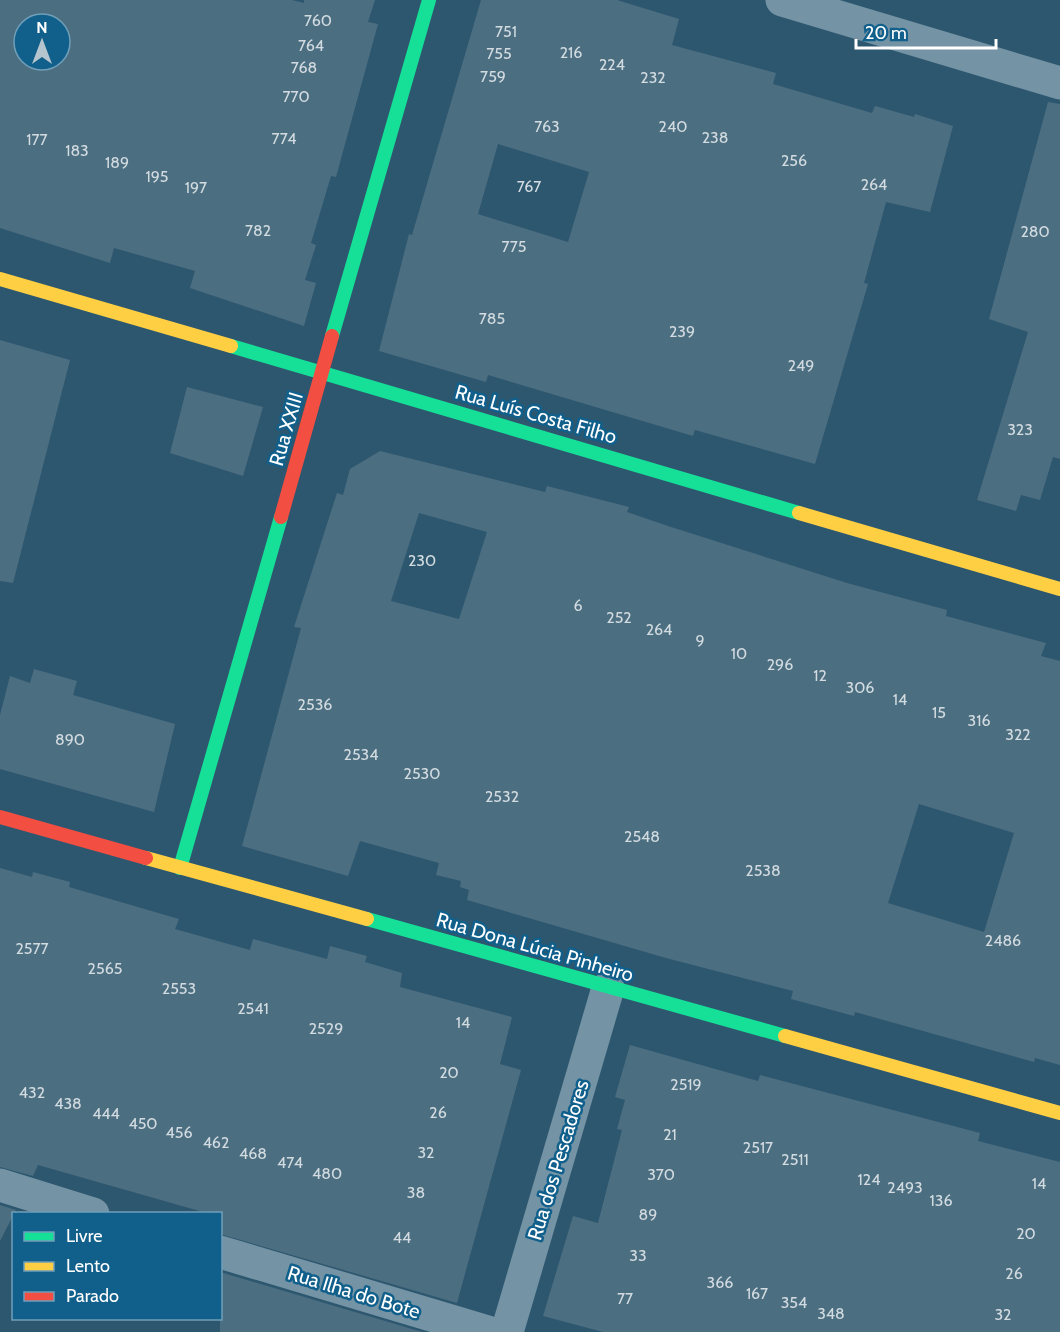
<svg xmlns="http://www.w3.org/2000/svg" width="1060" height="1332" viewBox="0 0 1060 1332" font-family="Cabin,sans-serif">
  <rect width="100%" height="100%" fill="#2d576f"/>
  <!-- building -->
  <path fill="#4c6e81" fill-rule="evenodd" d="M0,0H292L304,3V0H375L368,22L378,24L336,177L331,176L311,243L316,245L305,280L316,283L304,326L190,288L195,271L114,248L110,263L0,228ZM24,24H60V60H24Z
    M481,0H617L679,19L672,45L776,73L773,84L872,113L875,106L914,117L915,114L953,126L930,212L886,202L864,283L868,284L815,464L695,430L693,436L488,375L486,382L379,351L409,234L412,235ZM498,144L589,172L568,242L478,214Z
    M1048,102L1060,104V459L1053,457L1040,500L1021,495L1016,511L977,500L1028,332L989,319Z
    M0,340L70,360L13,583L0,581Z
    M187,387L263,407L243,476L170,453Z
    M380,451L545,492L547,486L629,507L627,512L668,526L847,583L947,610L946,616L1046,643L1041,656L1060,661V1065L1035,1058L1034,1062L855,1012L854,1016L791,999L793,991L666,958L467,900L469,890L460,887L461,881L436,875L439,863L360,841L348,876L242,846L301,628L294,627L337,493L343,495L350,469ZM419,513L487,532L459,619L391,601ZM919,804L1014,833L984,932L888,903Z
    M34,669L77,681L73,695L175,724L154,812L0,769V715L10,676L30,683Z
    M0,868L32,877L33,872L70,882L69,887L179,919L175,929L250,950L253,939L327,959L330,946L367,956L365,962L402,973L400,987L512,1017L500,1064L521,1070L457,1303L220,1234V1214H210L38,1165L33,1176L0,1167Z
    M630,1045L758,1081L760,1075L980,1133L978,1141L1060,1162V1332H603L543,1316L573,1216L598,1223L622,1130L617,1129L625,1100L615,1097Z
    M0,1205L16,1210L0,1241Z
    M220,1272L422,1332H220Z"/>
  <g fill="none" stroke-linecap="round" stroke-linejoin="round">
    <!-- street -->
    <path stroke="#7493a4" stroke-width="33" d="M782,0L1060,83
      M0,1185L93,1214
      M220,1252L488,1332
      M507,1332L608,988"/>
    <!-- fast -->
    <path stroke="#16e098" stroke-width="14" d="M332,336L429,0
      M231,346L799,513
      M180,868L281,517
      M367,919L785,1036"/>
    <!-- slow -->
    <path stroke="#ffcf43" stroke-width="14" d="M0,279L231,346
      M799,513L1060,589
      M146,858L367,919
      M785,1036L1060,1113"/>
    <!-- jam -->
    <path stroke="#f24e42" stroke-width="14" d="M281,517L332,336
      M0,817L146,858"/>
  </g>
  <g text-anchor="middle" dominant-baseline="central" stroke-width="5" stroke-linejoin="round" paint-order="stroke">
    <!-- number labels -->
    <g font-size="16" fill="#d2dbe0">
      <text x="318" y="20">760</text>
      <text x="506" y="31">751</text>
      <text x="311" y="45">764</text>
      <text x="571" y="52">216</text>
      <text x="499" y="53">755</text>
      <text x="612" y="64">224</text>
      <text x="304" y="67">768</text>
      <text x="493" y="76">759</text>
      <text x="653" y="77">232</text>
      <text x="296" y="96">770</text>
      <text x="547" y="126">763</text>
      <text x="673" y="126">240</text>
      <text x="715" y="137">238</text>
      <text x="284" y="138">774</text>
      <text x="37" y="139">177</text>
      <text x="77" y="150">183</text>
      <text x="794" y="160">256</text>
      <text x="117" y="162">189</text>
      <text x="157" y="176">195</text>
      <text x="874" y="184">264</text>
      <text x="529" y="186">767</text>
      <text x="196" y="187">197</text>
      <text x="258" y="230">782</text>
      <text x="1035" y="231">280</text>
      <text x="514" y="246">775</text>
      <text x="492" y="318">785</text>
      <text x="682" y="331">239</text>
      <text x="801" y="365">249</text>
      <text x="1020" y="429">323</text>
      <text x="422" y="560">230</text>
      <text x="578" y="605">6</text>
      <text x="619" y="617">252</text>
      <text x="659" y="629">264</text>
      <text x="700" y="640">9</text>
      <text x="739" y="653">10</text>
      <text x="780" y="664">296</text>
      <text x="820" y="675">12</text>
      <text x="860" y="687">306</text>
      <text x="900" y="699">14</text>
      <text x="315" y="704">2536</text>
      <text x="939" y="712">15</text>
      <text x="979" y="720">316</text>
      <text x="1018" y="734">322</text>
      <text x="70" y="739">890</text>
      <text x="361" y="754">2534</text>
      <text x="422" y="773">2530</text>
      <text x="502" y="796">2532</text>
      <text x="642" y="836">2548</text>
      <text x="763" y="870">2538</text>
      <text x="1003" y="940">2486</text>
      <text x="32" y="948">2577</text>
      <text x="105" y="968">2565</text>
      <text x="179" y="988">2553</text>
      <text x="253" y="1008">2541</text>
      <text x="463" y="1022">14</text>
      <text x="326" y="1028">2529</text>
      <text x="449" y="1072">20</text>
      <text x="686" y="1084">2519</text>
      <text x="32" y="1092">432</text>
      <text x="68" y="1103">438</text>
      <text x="438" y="1112">26</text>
      <text x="106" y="1113">444</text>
      <text x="143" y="1123">450</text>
      <text x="179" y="1132">456</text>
      <text x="670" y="1134">21</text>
      <text x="216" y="1142">462</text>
      <text x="758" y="1147">2517</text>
      <text x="426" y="1152">32</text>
      <text x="253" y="1153">468</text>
      <text x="795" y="1159">2511</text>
      <text x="290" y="1162">474</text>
      <text x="327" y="1173">480</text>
      <text x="661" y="1174">370</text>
      <text x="869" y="1179">124</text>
      <text x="1039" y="1183">14</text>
      <text x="905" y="1187">2493</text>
      <text x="416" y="1192">38</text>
      <text x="941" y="1200">136</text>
      <text x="648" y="1214">89</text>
      <text x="1026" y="1233">20</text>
      <text x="402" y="1237">44</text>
      <text x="638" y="1255">33</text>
      <text x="1014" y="1273">26</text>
      <text x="720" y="1282">366</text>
      <text x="757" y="1293">167</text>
      <text x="625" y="1298">77</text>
      <text x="794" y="1302">354</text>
      <text x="831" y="1313">348</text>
      <text x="1003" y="1314">32</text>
    </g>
    <!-- street labels -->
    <g font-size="20" fill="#fff" stroke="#115f8b">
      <text transform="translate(536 414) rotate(16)">Rua Luís Costa Filho</text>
      <text transform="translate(286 429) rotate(-74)">Rua XXIII</text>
      <text transform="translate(535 947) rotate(16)">Rua Dona Lúcia Pinheiro</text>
      <text transform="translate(558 1160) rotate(-73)">Rua dos Pescadores</text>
      <text transform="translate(354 1292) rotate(17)">Rua Ilha do Bote</text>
    </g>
  </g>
  <!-- legend -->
  <rect x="12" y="1212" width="210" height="108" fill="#115f8b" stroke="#709fb9" stroke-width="1.5"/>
  <rect x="24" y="1232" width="30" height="9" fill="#16e098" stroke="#709fb9" stroke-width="1.5"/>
  <text x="66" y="1242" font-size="18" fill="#ffffff">Livre</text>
  <rect x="24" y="1262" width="30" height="9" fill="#ffcf43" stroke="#709fb9" stroke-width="1.5"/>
  <text x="66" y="1272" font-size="18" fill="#ffffff">Lento</text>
  <rect x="24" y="1292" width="30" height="9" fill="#f24e42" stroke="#709fb9" stroke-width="1.5"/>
  <text x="66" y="1302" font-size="18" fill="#ffffff">Parado</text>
  <!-- north arrow -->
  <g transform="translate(42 42)"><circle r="28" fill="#115f8b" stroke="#709fb9" stroke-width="1.5"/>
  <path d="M0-4.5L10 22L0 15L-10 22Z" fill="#b6c4cd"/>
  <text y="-9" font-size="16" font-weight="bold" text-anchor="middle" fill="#ffffff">N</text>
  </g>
  <!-- scale -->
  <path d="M856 39v9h140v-9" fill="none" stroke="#ffffff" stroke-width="3"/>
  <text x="865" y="39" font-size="18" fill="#ffffff" stroke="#115f8b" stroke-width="4.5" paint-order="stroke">20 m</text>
</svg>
